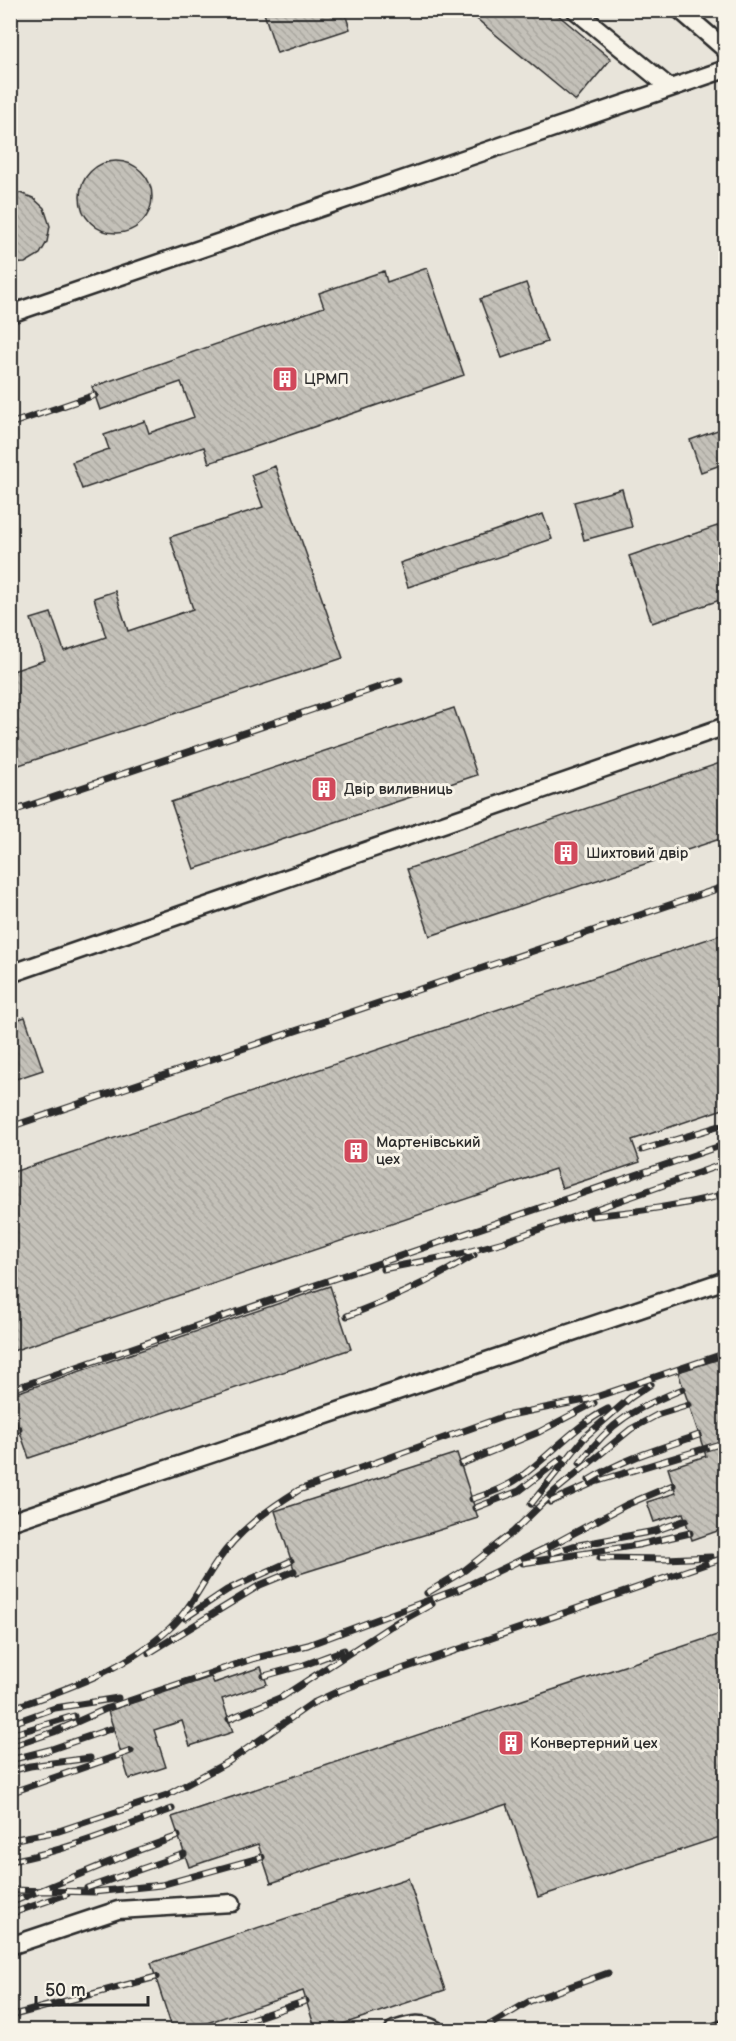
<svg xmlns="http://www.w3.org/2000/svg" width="736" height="2041" viewBox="0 0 736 2041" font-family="'Balsamiq Sans',sans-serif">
  <defs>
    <pattern id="building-back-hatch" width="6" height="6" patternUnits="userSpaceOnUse" patternTransform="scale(1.5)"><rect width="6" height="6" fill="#c4c1b9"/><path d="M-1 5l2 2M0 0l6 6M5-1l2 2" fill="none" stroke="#a9a69f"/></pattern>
  </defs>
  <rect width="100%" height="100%" fill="#f7f3e8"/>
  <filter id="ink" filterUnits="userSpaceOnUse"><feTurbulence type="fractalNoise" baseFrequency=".0167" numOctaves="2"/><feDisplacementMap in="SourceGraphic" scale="12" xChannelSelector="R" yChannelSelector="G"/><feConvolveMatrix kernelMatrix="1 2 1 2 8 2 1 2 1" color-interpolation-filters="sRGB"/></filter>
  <g filter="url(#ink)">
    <!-- built -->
    <path fill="#e8e4da" d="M11,11H725V2030H11Z"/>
    <!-- building -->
    <path fill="url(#building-back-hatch)" stroke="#2b2b2b" stroke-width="1.5" d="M263,10H344L350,29L277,53Z
      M466,10H552L611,59L576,101Z
      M80 197a36 36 0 1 1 72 0a36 36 0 1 1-72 0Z
      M20,193L33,198L44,208L50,226L47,242L40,254L25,263L10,264V194Z
      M427,268L464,375L209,463L204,447L82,489L72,462L109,449L104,435L145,421L149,433L194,417L181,382L100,410L92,387L324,307L319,293L384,271L387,282Z
      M526,283L547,342L502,358L480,299Z
      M726,427V463L701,472L690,440Z
      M275,466L343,658L10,768V672L45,660L31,619L51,613L64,651L106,637L94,598L115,591L128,631L193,609L170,537L263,507L251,475Z
      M622,489L632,527L584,540L574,502Z
      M543,514L552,539L408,587L400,563Z
      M726,523V598L652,623L629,556Z
      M454,708L477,775L194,869L171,802Z
      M726,761V837L430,936L407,869Z
      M726,933V1108L632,1140L640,1162L562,1188L555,1169L10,1352V1173Z
      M25,1017L43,1070L10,1081V1022Z
      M330,1286L351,1349L29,1458L10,1403V1395Z
      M726,1357V1528L692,1540L683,1513L654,1522L647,1502L676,1493L668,1468L706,1456L678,1372Z
      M457,1453L478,1518L296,1575L275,1511Z
      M726,1632V1835L538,1897L507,1804L271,1883L258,1844L189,1867L172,1817Z
      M261,1667L267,1684L222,1699L233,1732L190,1746L182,1721L154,1730L166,1767L129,1779L108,1711L211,1677L214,1683Z
      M408,1878L445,1990L322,2031H316L303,1991L183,2031H173L151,1963Z"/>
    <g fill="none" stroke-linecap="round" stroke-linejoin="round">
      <!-- minor casing -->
      <g stroke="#2b2b2b" stroke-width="21">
        <path id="minor" d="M575,10L670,88
          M680,10L726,50
          M10,314L726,69
          M10,974L726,726
          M10,1522L726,1280
          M10,1946L118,1910L232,1903
          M394,2030C410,2025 421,2021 436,2030"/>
      </g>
      <!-- minor -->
      <use href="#minor" stroke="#f7f3e8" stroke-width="16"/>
      <!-- rail casing -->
      <g stroke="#2b2b2b" stroke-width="7">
        <path id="rail" d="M10,424L95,395
          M10,812L400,680
          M10,1127L726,886
          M642,1150L726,1124
          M592,1216C638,1211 681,1206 726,1194
          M383,1269L460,1254L503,1242L726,1163
          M347,1316C392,1299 433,1280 474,1255
          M10,1390L726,1144
          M10,1433L19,1429
          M580,1463C612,1420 634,1409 683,1389
          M461,1464L539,1432L594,1403
          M589,1480C623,1459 661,1448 699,1435
          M472,1499C488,1494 505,1488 519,1478C550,1456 574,1426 608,1409
          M550,1502L595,1482L726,1442
          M531,1504L585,1437L630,1398L651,1384
          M475,1508L519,1491L562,1458
          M551,1553L573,1546L655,1531L686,1520
          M600,1558L666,1559L711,1557
          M523,1563L638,1545L690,1533
          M458,1590L548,1547L626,1505L673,1485
          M427,1593L465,1570L513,1532L555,1491L631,1429L657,1415L689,1405
          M185,1618L227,1590L291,1561
          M394,1625L432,1604
          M149,1653L260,1585L294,1571
          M264,1676L304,1665L344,1650
          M10,1709C66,1689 125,1670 169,1629C190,1610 201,1585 217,1562C238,1531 268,1509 299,1490L505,1416L590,1399L726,1353
          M229,1719L282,1697L400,1620
          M10,1724L55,1708L118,1698
          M10,1735L74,1716
          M10,1747L54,1732L108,1708L252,1659L308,1645L464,1587
          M10,1760L49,1750L110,1729
          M10,1771L30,1766L90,1758
          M10,1793L131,1751
          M10,1840L59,1831L167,1795L228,1762L311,1704L341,1690L726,1557
          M10,1861C66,1851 119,1829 172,1809
          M87,1888L184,1854
          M10,1890L94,1892L161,1885L262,1857
          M10,1903L134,1852L178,1836
          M10,1914L67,1894
          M10,2016L156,1977
          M218,2030L306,2001
          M481,2030L530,2001L608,1973
          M699,2030L726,2021"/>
      </g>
      <!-- rail -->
      <use href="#rail" stroke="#f7f3e8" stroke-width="4.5" stroke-dasharray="14" stroke-linecap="butt"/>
    </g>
  </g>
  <!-- icons -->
  <defs>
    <g id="building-square" transform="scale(1.35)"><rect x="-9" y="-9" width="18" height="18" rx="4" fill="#d1495b" stroke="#f7f3e8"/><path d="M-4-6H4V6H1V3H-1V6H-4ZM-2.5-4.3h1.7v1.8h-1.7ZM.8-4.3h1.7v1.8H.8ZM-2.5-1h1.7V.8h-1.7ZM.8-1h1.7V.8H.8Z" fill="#fff"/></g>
  </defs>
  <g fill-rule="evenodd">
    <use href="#building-square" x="285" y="379"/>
    <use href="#building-square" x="324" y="789"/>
    <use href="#building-square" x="566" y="853"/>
    <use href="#building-square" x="356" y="1151"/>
    <use href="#building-square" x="511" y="1743"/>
  </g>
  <g text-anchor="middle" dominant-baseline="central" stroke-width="6" stroke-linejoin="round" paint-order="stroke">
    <!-- poi labels -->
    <g font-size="15" fill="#2b2b2b" stroke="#f7f3e8" text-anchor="start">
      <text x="304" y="379">ЦРМП</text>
      <text x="344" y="789">Двір виливниць</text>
      <text x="586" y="853">Шихтовий двір</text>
      <text x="376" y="1142">Мартенівський<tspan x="376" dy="17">цех</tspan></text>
      <text x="530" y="1743">Конвертерний цех</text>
    </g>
  </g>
  <!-- margin -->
  <rect width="736" height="2041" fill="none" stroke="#f7f3e8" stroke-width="36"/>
  <rect x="18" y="18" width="700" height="2005" fill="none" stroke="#2b2b2b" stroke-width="2" filter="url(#ink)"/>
  <!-- scale -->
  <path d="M36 1996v9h112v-9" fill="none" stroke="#2b2b2b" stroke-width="3"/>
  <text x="45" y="1996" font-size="18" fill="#2b2b2b" stroke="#f7f3e8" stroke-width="4.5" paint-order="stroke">50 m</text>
</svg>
